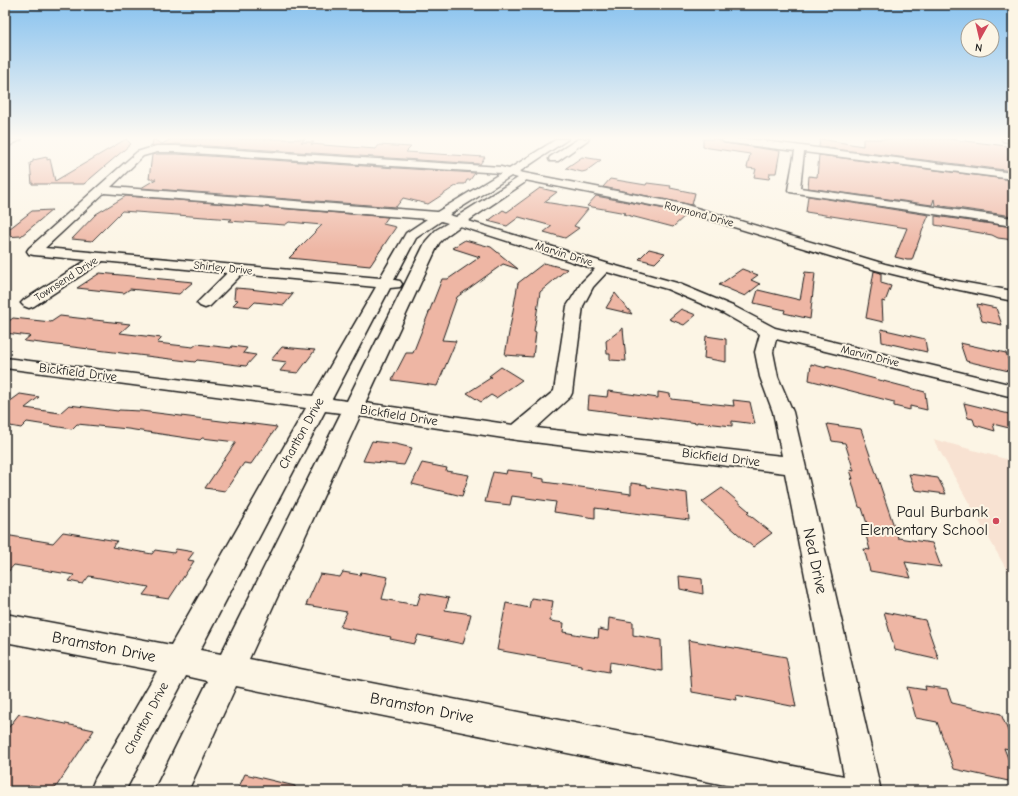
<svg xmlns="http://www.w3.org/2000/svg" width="1018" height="796" viewBox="0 0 1018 796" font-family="'Comic Neue',sans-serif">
  <rect width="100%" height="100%" fill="#fcf5e5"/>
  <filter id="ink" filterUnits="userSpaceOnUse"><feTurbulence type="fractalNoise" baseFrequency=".025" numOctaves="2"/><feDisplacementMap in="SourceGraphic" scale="8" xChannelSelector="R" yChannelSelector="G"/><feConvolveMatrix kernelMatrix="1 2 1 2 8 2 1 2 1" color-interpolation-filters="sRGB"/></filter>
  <g filter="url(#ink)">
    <!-- built -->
    <path fill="#f8e2d2" d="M933,439L1013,461V581Z"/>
    <!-- building -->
    <path fill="#eeb6a4" stroke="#1c1c1c" d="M126,139L131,144L84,184H32L30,163L33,162V160L47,157V160L50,159L55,181Z
      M153,139L162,144L171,139H305L301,142H314L311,144L323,145L376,149L379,145L411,147L406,152L485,157L480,164L177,144L152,146Z
      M703,139H719L724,143L780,151L776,173H770L769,179L754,177L756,169L747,168L750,154L703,147Z
      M820,139L863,146V139H949L1007,146L1013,152V171L819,147Z
      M157,154H177L475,173L470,180H467L465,184H459L428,204L403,198L396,207L141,188L156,179H149L152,155Z
      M819,155L1013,180V216L935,205L934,199L932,205L808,188L809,176L817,177Z
      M582,157L601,160L586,171L582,172L566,168Z
      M610,179L646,185L647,183L671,186L670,188L695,193L692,205L603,187Z
      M540,188L557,192L544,202L588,209L574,226L579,228L565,238L544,232L552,226L519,217L507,226L488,221L503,210L507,212Z
      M126,196L388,217L383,224L396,227L370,266L289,258L322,225L289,222L285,225L229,221L232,219L122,211L92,241L72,239L96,214Z
      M596,196L681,212L687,214L673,227L623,214L626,213L587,206Z
      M808,196L929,215L925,224H924V226L912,260H907L895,257L907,228L806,212Z
      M52,210L21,236L5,237V232L32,211Z
      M935,216L1013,227V240L998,238L992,235L935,225Z
      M465,240L491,247L518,269L503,264L457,297L442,340L456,341L437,386L392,380L406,353H413L442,279H448L480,257L452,248Z
      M649,249L665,253L655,263L639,259Z
      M544,263L567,269L540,292L534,331L536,332L533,357L505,355L518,283Z
      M742,269L758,275L751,280L760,284L745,296L719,285Z
      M874,271L881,273V283L891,286L885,302L882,301L883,322L866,318Z
      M805,272L815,273L810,319L784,313L785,310L754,303L758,290L800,300Z
      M100,273L193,282L179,294L130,289L124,293L77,288Z
      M235,288L249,289L293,294L284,305L255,302L250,307L233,305L238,300L234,299Z
      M615,293L632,314L606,308Z
      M977,304L996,308L1002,325L982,321Z
      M681,309L696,315L684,325L669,319Z
      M60,316L130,324L120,333L162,338L157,343L193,347L197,344L231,348L232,346L247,348L243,353L256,355L246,366L197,360L195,362L24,341L30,336L5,333V324L13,318L51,322Z
      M623,328L626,361L610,360V354H607L606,341Z
      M881,329L925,339L927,352L882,342Z
      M706,336L726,339V362L704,358Z
      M960,343L1006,353L1013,372L966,361Z
      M282,347L315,350L298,373L280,371L287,362L271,360Z
      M811,364L826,368V366L925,392L927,410L910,406V410L894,406V402L809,380Z
      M501,367L522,380L496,398L491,395L481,402L467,393L492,377L489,376Z
      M608,391L658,398V392L670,394L671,399L734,406L733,400L750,402L755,424L732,421V426L697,422V423L588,409L589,395L607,397Z
      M20,394L39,397L25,408L60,413L69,405L118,411L119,410L141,411L229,422L230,421L277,427L251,464L244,463L225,491L205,488L236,442L202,438L200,440L128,429L77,424L72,429L27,422L21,428L5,425V405Z
      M964,403L1009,414L1013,429L993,424L995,431L975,425L973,419L968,418Z
      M827,424L861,429L898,538L932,543L941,567L905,562L911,578L870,571L864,549L870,550L865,532L870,533L862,508L859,507L851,478L853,479L850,470L854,471L845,443L832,441Z
      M372,441L396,444L412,448L404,465L363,461Z
      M422,463L447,468L446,471L469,475L462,496L412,484Z
      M507,470L533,473L532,477L544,479V482L631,494V483L647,485V487L687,493L689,520L595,508V518L554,512L556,502L512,496L510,505L485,502L493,472L506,474Z
      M909,474L938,478L946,494L915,490Z
      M722,488L749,511L747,513L772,533L753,547L702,502Z
      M63,532L117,541L112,547L152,554L155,550L174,553L176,549L194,552L188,560L194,561L169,599L143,595L149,587L89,576L83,584L69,581L74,575L14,565L5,575V535L53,543Z
      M343,572L360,575L361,572L388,577L382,599L417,605L421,593L449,598L445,610L471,614L463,644L418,635L415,644L390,639L391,637L340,627L347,612L306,605L320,574L340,577Z
      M679,576L702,579L703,594L680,589Z
      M531,598L553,601L550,621L564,623L563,632L598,638L599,629L608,631L609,618L633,622V635L661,640L662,671L610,662L609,672L581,667V665L497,650L506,603L529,608Z
      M884,612L925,620L939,660L895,650Z
      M688,640L786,657L796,707L736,695L737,700L692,692Z
      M925,686L947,689L952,703L1001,714L1013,743V750L1004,748L1013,771V782L954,769L937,722L916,718L907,687L926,690Z
      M19,714L94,730L54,790L30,785L26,791H5V732Z
      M245,774L295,786V791H237Z"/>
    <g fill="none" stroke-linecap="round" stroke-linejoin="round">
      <!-- minor casing -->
      <g stroke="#1c1c1c" stroke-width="3">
        <path id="minor" d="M557,139H568L519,172L683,204L885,264L950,280L1013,291V301L950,288L876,270L681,211L525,180L524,183L468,221L609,264L677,283L735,307L775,328L1013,385V397L776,339L773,352L778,377L793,412L881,791H755L236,686L188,791H154L208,681L186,676L125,791H90L95,779L157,671L5,642V614L171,645L306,408L5,368V358L313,396L376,287L242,274L210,306L205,308L200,306L197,303L227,273L103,261L34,306L29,308L24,306L21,303L24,300L87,260L34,255L29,254L27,251L29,248L137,152L156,146H177L501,167L509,169ZM157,152H177L501,173L437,212L111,187L143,156ZM511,176L518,178L456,217L449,215ZM104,193L427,219L406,233L380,278L45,248ZM441,221L448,223L436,230L426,241L347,401L332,399L390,288L400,287L402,284L400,281L394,280L416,238ZM460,226L595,269L582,282L567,306L554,391L513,425L365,403L439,243L446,236ZM607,272L667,289L723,313L760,334L755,352L760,377L773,412L782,456L536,428L570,397L572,393L583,306L593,287ZM325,411L341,413L221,654L200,650ZM360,416L517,440L785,473L844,776L249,659Z
          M578,139H589L558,161H550L549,159L550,157Z
          M720,139H748L1013,173V179L804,152L800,188L1013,218V226L790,192L788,190L795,151L724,142Z
          M1002,139H1013V143L1003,141Z"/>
      </g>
      <!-- secondary casing -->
      <g stroke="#1c1c1c" stroke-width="3">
        <path id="secondary" d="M8,139H22L5,148V141Z"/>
      </g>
      <!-- minor -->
      <use href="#minor" fill="#fcf5e5" fill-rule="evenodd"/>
      <!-- secondary -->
      <use href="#secondary" fill="#fcf5e5" fill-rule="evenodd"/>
    </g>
  </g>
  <!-- sky -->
  <linearGradient id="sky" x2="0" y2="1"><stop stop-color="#88c2ef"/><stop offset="0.55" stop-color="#fefaf3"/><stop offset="1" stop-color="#fefaf3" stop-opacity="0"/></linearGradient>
  <rect width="1018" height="251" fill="url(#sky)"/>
  <!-- markers -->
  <circle fill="#d1495b" stroke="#fcf5e5" stroke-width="1.5" cx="996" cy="521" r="4"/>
  <g text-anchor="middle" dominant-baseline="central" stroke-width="4" stroke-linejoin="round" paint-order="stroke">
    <!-- far-street labels -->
    <g font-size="11" fill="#1c1c1c" stroke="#fcf5e5">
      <text transform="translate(699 214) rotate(15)">Raymond Drive</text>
      <text transform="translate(564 254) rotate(17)">Marvin Drive</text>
      <text transform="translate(223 268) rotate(6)">Shirley Drive</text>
      <text transform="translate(66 279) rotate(-33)">Townsend Drive</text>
      <text transform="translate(870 356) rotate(14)">Marvin Drive</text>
    </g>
    <!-- street labels -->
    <g font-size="13" fill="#1c1c1c" stroke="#fcf5e5">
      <text transform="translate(78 372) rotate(7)">Bickfield Drive</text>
      <text transform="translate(399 415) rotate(9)">Bickfield Drive</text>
      <text transform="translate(301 433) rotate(-61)">Charlton Drive</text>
      <text transform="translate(721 457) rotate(7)">Bickfield Drive</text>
      <text transform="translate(146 718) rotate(-62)">Charlton Drive</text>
    </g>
    <!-- near-poi labels -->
    <g font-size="16" fill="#1c1c1c" stroke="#fcf5e5" text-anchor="end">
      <text x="988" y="512">Paul Burbank<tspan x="988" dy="18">Elementary School</tspan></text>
    </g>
    <!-- near-street labels -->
    <g font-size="16" fill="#1c1c1c" stroke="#fcf5e5">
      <text transform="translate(815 561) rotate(78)">Ned Drive</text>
      <text transform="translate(104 647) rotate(11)">Bramston Drive</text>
      <text transform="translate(422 708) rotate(11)">Bramston Drive</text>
    </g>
  </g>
  <!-- margin -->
  <rect width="1018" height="796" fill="none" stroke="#fcf5e5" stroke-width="20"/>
  <rect x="10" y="10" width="998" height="776" fill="none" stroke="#1c1c1c" stroke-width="1.5" filter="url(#ink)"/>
  <!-- north arrow -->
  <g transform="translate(980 38) rotate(188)"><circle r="19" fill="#fcf5e5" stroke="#a29e95"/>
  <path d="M0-3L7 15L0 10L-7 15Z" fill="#d1495b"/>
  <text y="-6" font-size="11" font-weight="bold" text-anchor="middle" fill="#1c1c1c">N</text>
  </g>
</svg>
